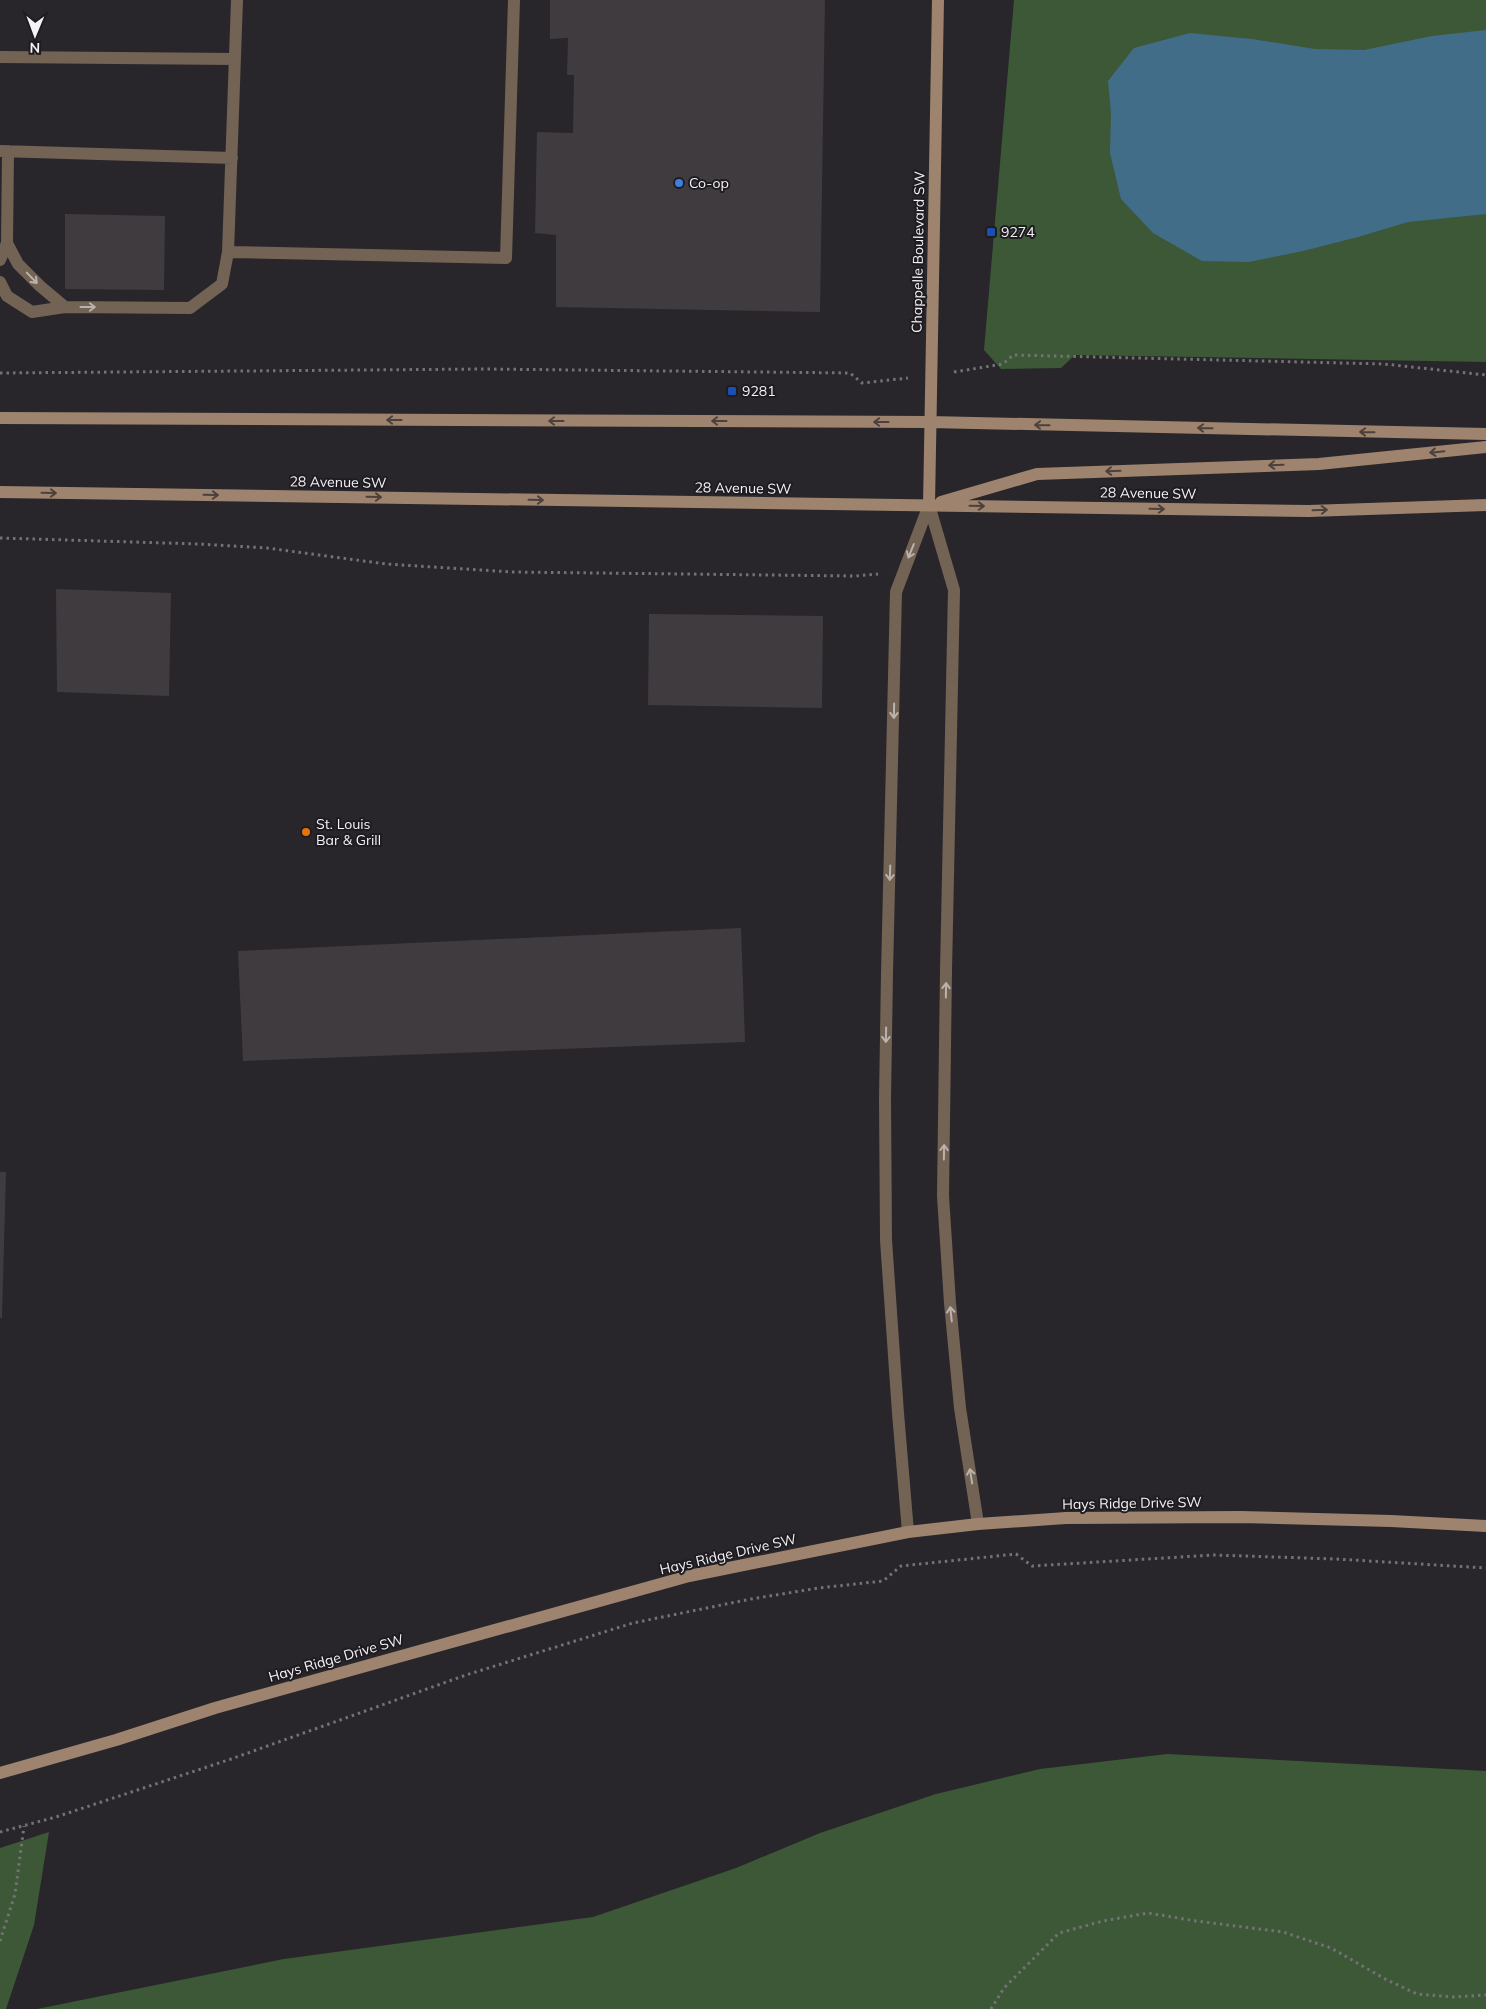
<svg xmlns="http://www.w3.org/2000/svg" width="1486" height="2009" viewBox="0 0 1486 2009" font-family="Mulish,sans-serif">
  <rect width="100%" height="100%" fill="#28262a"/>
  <!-- green -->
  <path fill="#3c5837" d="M1014,0H1486V362L1075,355L1061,368L1001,369L984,350Z
    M1167,1754L1486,1771V2009H37L284,1959L593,1917L736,1868L820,1833L936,1794L1040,1769Z
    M49,1832L34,1925L6,2009H0V1848Z"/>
  <!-- water -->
  <path fill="#416d89" d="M1486,30V214L1408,222L1358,237L1303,251L1249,262L1202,261L1153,233L1121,199L1110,153L1111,113L1108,81L1134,48L1190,33L1252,39L1315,49L1364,50L1432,36Z"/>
  <!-- building -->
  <path fill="#403b3e" d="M550,0H825L820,312L556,307V235L535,233L537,132L573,133L574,75H567L568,38L550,39Z
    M65,214L165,216L164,290L65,289Z
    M56,589L171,593L169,696L57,692Z
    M649,614L823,616L822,708L648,705Z
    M741,928L745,1042L243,1061L238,951Z
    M0,1172H6L2,1318H0Z"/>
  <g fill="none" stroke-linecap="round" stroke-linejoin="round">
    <!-- path -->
    <path stroke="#747275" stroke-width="3" stroke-dasharray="2.5 4" stroke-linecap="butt" d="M954,372L1003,364L1013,355L1384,364L1486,375
      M0,373L485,369L850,373L862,383L908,378
      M0,538L199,544L267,548L386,564L512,572L855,576L878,574
      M0,1832L56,1817L231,1759L466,1675L633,1623L751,1599L819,1588L883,1581L901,1566L1016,1554L1032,1566L1214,1555L1336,1559L1486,1568
      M0,1941L15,1894L24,1826
      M991,2009L1004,1988L1059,1933L1103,1921L1148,1913L1196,1921L1283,1932L1331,1948L1387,1980L1417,1994L1455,1997L1486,1995"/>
    <!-- lane -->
    <path stroke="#736355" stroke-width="12" d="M0,57L235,59
      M0,151L232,158
      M7,243L18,264L40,286L65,307
      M228,252L506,258L514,0
      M0,260L7,243L8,151
      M0,282L7,296L32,312L65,307L190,308L222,284L228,252L237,0"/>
    <!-- street -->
    <path stroke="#736355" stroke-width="12" d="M929,505L954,590L946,971L943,1196L950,1303L960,1408L978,1524
      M908,1532L898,1413L886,1240L885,1099L887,973L896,592L929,505"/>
    <!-- secondary -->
    <path stroke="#9e846f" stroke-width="12" d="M0,418L930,422L1486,434
      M0,492L1309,511L1486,505
      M941,502L1037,474L1319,464L1486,447
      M929,505L938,0
      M0,1773L116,1740L215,1708L689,1576L908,1532L978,1524L1066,1518L1240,1517L1391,1521L1486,1526"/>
  </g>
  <!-- one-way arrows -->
  <defs><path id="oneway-shaft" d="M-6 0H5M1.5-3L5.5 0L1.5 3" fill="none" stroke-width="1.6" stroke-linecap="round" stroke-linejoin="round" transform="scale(1.25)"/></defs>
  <g stroke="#bab2ad">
    <use href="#oneway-shaft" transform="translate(32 278) rotate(46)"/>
    <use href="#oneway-shaft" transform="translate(88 307)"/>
    <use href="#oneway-shaft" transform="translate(911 551) rotate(112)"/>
    <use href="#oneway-shaft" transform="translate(894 711) rotate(91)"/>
    <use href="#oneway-shaft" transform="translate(890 873) rotate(92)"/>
    <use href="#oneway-shaft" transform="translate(946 990) rotate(-89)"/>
    <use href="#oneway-shaft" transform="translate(886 1035) rotate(91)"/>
    <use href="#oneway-shaft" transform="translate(944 1152) rotate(-89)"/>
    <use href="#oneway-shaft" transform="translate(951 1314) rotate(-96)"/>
    <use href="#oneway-shaft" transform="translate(971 1476) rotate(-99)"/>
  </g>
  <g stroke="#4b403c">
    <use href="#oneway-shaft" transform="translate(394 420) rotate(-180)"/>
    <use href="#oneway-shaft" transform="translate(556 421) rotate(-180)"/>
    <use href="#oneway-shaft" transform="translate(719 421) rotate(-180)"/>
    <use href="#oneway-shaft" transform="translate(881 422) rotate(-180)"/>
    <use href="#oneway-shaft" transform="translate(1042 425) rotate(-179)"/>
    <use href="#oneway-shaft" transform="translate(1205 428) rotate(-179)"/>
    <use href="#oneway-shaft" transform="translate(1367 432) rotate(-179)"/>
    <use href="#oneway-shaft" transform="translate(1437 452) rotate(174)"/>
    <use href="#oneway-shaft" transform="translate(1276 465) rotate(178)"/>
    <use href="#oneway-shaft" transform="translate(1113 471) rotate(178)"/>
    <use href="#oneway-shaft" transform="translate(49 493) rotate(1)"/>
    <use href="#oneway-shaft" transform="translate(211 495) rotate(1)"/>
    <use href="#oneway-shaft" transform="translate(374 497) rotate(1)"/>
    <use href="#oneway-shaft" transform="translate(536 500) rotate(1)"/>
    <use href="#oneway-shaft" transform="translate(977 506) rotate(1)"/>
    <use href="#oneway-shaft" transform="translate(1157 509) rotate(1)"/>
    <use href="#oneway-shaft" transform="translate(1320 510) rotate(-2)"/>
  </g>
  <!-- markers -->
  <circle fill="#3f7fe0" stroke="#1f1c21" stroke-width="2" cx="679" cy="183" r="5"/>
  <g fill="#1a4fb4" stroke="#1f1c21" stroke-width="2">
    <rect x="986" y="227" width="10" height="10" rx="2.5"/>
    <rect x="727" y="386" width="10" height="10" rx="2.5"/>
  </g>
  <circle fill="#e8710a" stroke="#1f1c21" stroke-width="2" cx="306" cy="832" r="5"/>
  <g text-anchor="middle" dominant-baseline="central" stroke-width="4" stroke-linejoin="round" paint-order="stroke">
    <!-- poi labels -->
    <g font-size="14" fill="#f4f2f5" stroke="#1f1c21" text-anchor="start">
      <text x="689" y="183">Co-op</text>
      <text x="1001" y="232">9274</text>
      <text x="742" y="391">9281</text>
      <text x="316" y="824">St. Louis<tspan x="316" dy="16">Bar &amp; Grill</tspan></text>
    </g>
    <!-- street labels -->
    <g font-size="14" fill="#f4f2f5" stroke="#1f1c21">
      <text transform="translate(918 252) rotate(-89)">Chappelle Boulevard SW</text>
      <text transform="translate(338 482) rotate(1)">28 Avenue SW</text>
      <text transform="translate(743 488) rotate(1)">28 Avenue SW</text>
      <text transform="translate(1148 493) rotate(1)">28 Avenue SW</text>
      <text transform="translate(1132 1503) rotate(-1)">Hays Ridge Drive SW</text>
      <text transform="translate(728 1554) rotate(-13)">Hays Ridge Drive SW</text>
      <text transform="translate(336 1658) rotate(-16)">Hays Ridge Drive SW</text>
    </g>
  </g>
  <!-- north arrow -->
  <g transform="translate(35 35) rotate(181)" stroke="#1f1c21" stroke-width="4" paint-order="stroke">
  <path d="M0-4L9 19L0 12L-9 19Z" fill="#f4f2f5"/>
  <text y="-8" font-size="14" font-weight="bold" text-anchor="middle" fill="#f4f2f5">N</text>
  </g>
</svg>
